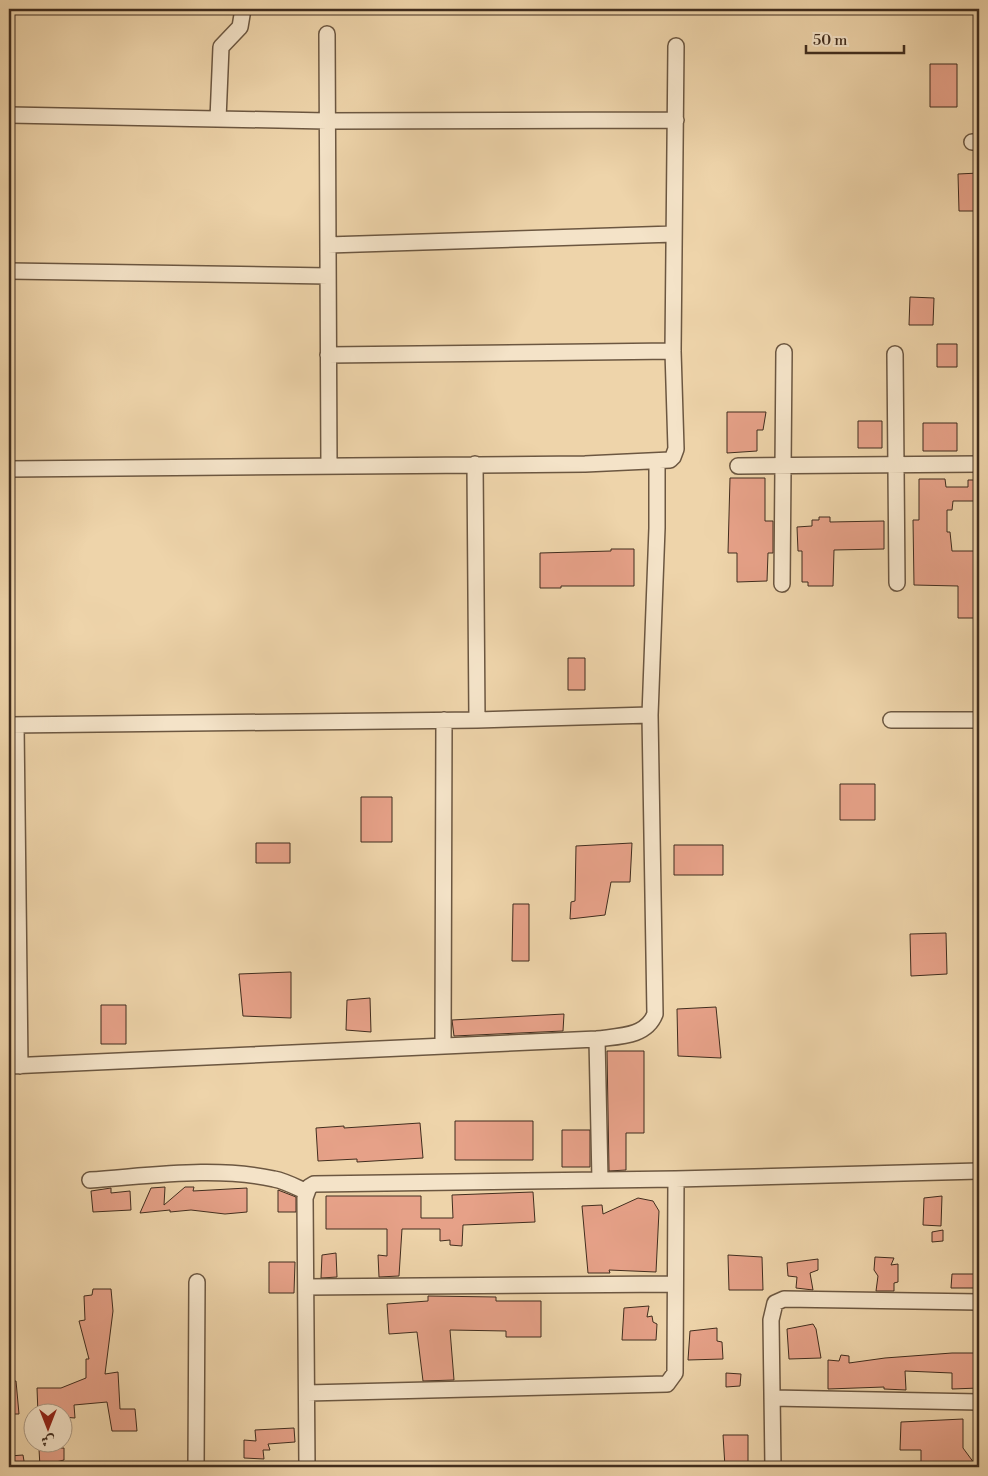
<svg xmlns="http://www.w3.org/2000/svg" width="988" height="1476" viewBox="0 0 988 1476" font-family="'Libre Bodoni',Amiri,serif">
  <rect width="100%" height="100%" fill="#eed4aa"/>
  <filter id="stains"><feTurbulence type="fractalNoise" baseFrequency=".004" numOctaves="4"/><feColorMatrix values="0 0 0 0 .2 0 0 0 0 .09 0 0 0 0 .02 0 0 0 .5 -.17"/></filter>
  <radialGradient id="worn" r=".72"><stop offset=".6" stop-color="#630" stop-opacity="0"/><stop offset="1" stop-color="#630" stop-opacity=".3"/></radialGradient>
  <!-- building -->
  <path fill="#e6a188" stroke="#412d1e" d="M930,64H957V107H930Z
    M979,173V211H959L958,174Z
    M910,297L934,298L933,325H909Z
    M937,344H957V367H937Z
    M727,412H766L763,430H757V451L727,453Z
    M858,421H882V448H858Z
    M923,423H957V451H923Z
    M730,478H765V521H773V553H768L767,581L737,582V553H728Z
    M919,479H945L946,487H968V480H979V501H953L952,510H947V532H950L952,551H977L979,618H958V586L914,585L913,520H919Z
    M819,517H830V522L884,521V549L834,550L833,586H808V582H802V551H798L797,527L812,526V520H819Z
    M611,549H634V586H561V588H540V553L611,551Z
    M568,658H585V690H568Z
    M840,784H875V820H840Z
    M361,797H392V842H361Z
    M256,843H290V863H256Z
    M632,843L630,882H611L605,915L570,919L571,902L575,901L576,846Z
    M674,845H723V875H674Z
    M513,904H529V961H512Z
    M946,933L947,974L911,976L910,934Z
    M291,972V1018L243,1016L239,974Z
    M370,998L371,1032L346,1030L347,1000Z
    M101,1005H126V1044H101Z
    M716,1007L721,1058L678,1056L677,1009Z
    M564,1014L563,1031L454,1036L452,1020Z
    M607,1051H644V1133H626V1170L609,1171Z
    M455,1121H533V1160H455Z
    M420,1123L423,1158L357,1162V1159L318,1161L316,1128L344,1126V1128Z
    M562,1130H590V1167H562Z
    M165,1187L164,1205L185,1187H194L193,1191L247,1188V1212L225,1214L191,1210L170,1212V1210L140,1213L151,1188Z
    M111,1188V1193L130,1191L131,1210L93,1212L91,1191Z
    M278,1190L296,1197V1212H278Z
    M533,1192L535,1222L463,1225L462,1246L450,1245V1240L440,1241V1229H402L399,1276L379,1277L378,1255L387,1256V1229H326V1196H421V1218H453L452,1195Z
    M942,1196L941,1226L923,1225L924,1198Z
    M638,1198L653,1201L659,1211L656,1272L609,1270L610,1273H588L582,1206L602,1205L603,1214Z
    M943,1230V1241L932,1242V1232Z
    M336,1253L337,1277L321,1278L322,1255Z
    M728,1255L762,1257L763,1290H729Z
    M875,1257L894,1258L891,1265L898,1264V1282L894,1283V1291H876L878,1276L874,1270Z
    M818,1259V1270L810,1273L813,1290L796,1288L797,1277L788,1276L787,1263Z
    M269,1262H295L294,1293H269Z
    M952,1274H979V1288H951Z
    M93,1289H111L113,1311L105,1374L118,1372L120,1409H135L137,1431H112L107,1402L74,1405L75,1418L62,1417V1414H38L37,1388H61L86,1378V1359H89L79,1321L85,1320L84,1296L92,1295Z
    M428,1296L496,1297V1301H541V1337H506V1331L450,1330L454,1380L423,1381L417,1332L389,1334L387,1304L428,1301Z
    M649,1306L647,1317L652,1316L653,1322L657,1324L656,1340H622L624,1308Z
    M813,1324L816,1329L821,1358L789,1359L787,1329Z
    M717,1328V1341L722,1342L723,1359L688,1360L690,1331Z
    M952,1353H979V1388L952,1389V1373L905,1371L906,1390L884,1389V1387L828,1389V1360L839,1361L841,1355L849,1356V1363L885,1358Z
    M726,1373L741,1374L740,1386L726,1387Z
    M9,1381H16L19,1414H9Z
    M963,1419V1448L977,1467H921V1450H900L901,1422Z
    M294,1428L295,1442L268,1444L270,1450H263L264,1459L244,1458V1440L256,1441L255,1430Z
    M723,1435H748V1467H725Z
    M64,1448V1460L56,1462V1467H40L39,1449Z
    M23,1455L25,1467H9V1456Z"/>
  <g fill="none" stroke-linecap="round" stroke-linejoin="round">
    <!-- street casing -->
    <g stroke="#6c5741" stroke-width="18">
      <path id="street" d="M327,34L329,465
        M9,115L327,121L676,120
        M218,119L221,47L240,27L243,9
        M972,142H979
        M328,245L674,234
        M9,271L328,276
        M895,354L897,583
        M328,355L673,351
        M475,464L477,720
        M738,466L979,464
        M9,469L585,464L670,460L673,457L676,449L673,351L676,46
        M782,584L784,352
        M891,720H979
        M9,725L477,720L650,715
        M16,725L20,1066
        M597,1039L600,1180
        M443,1046L444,720
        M9,1066L597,1039C619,1036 646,1037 655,1014L650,715L657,528V462
        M90,1180C150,1176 215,1166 274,1179C285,1181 296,1187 307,1192
        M307,1287L674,1284
        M307,1393L667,1384L675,1373L676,1179
        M772,1398L979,1402
        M196,1467L197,1282
        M307,1467L305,1198L309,1187L314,1184L676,1179L979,1171
        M773,1467L771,1320L775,1303L784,1299L979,1302"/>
    </g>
    <!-- street -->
    <use href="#street" stroke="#f4e3c8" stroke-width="15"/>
  </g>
  <!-- margin -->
  <rect width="988" height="1476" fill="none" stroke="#eed4aa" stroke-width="30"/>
  <rect x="10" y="10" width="968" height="1456" fill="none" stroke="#412d1e" stroke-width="2.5"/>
  <rect x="15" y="15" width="958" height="1446" fill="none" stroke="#412d1e"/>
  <!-- north arrow -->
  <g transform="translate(48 1428) rotate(180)"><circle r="24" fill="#f4e3c8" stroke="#ac9a84"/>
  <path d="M0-4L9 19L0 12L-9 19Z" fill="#8f2418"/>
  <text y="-8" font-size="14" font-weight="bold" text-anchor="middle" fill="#412d1e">ش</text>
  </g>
  <!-- scale -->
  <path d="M806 45v8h98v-8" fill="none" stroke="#412d1e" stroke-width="2.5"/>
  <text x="813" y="45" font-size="15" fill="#412d1e" stroke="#f4e3c8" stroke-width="4" paint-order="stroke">50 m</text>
  <rect width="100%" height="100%" filter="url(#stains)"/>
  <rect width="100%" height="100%" fill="url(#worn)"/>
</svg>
